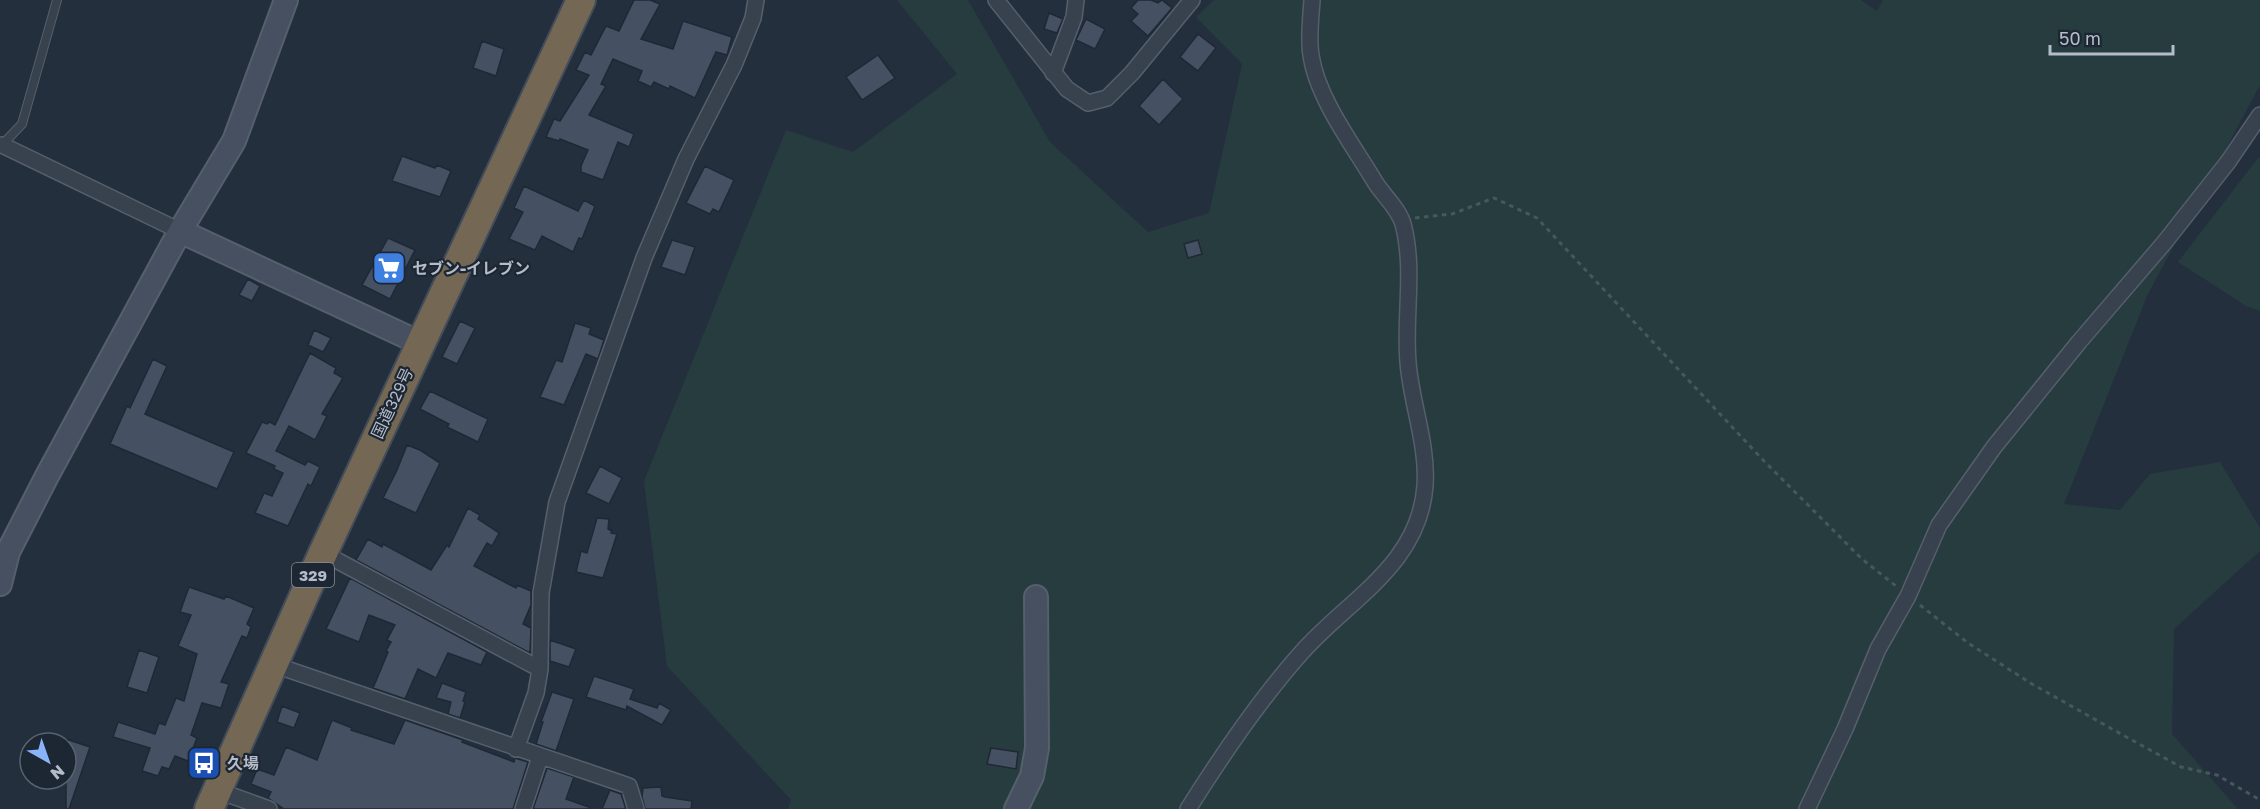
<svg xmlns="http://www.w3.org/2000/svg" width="2260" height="809" viewBox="0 0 2260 809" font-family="'Golos Text','Noto Sans JP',sans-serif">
  <rect width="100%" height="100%" fill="#242f3e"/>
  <!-- green -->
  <path fill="#263c3f" d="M897,0H968L1050,142L1148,232L1209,213L1242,64L1196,17L1214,0H1861L1877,11L1883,0H2260V85L2148,294L2064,504L2120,510L2150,474L2220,462L2260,528V551L2174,629L2172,734L2238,809H788L791,800L667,666L644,481L786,130L853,152L957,74Z
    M2258,158H2260V311L2246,306L2178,262Z"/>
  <!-- building -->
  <path fill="#455162" stroke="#1f2835" stroke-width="1.5" d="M634,0H650L660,4L641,39L673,49L683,21L732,37L727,55L716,52L695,98L670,86L669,89L654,82L651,87L638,81L642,71L613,59L601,84L606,86L589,115L634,134L629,147L618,142L603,180L581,172V166L588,150L560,139L559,141L546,137L554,119L560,121L589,75L576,70L585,52L591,55L606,26L619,31Z
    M1138,0H1151L1158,3L1162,0L1172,8L1148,36L1131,21L1138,14L1131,8Z
    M1049,13L1063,19L1057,33L1044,29Z
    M1086,19L1105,29L1095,49L1076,40Z
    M1198,34L1216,48L1198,71L1180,57Z
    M482,41L504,49L496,76L473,68Z
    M878,55L895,78L862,100L846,77Z
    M1163,79L1183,99L1159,125L1139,106Z
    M402,156L435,168L437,165L451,171L440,197L392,181Z
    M705,166L734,180L719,212L713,209L710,214L686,203Z
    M524,186L578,211L584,200L595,206L582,239L579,238L573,252L542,236L535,250L509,239L523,212L514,208Z
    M388,238L415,250L390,299L362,285Z
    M672,240L695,247L685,275L661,267Z
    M1198,240L1202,254L1188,258L1184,244Z
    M248,279L260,286L252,301L239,295Z
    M460,321L475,328L457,364L442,357Z
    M575,323L591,328L589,334L604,340L598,359L586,354L564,405L540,397L556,360L562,362Z
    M314,330L331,338L323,352L308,345Z
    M310,353L336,368L334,373L343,378L322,414L327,416L315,440L289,426L276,451L305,465L308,461L320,467L311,486L308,484L288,526L255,513L264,493L272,496L283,473L274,469L275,466L246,453L262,422L267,424L270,422L275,425Z
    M153,359L167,366L145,414L234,452L217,489L110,444L127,406L130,408Z
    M430,391L488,419L478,442L447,427L449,424L420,409Z
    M407,445L420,450L440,463L416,513L383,498L397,470Z
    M600,466L622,478L609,504L586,493Z
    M468,508L480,515L478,519L499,533L492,546L487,543L474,566L516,588L517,585L531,591V605L523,624L531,628L530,653L356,560L368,539L382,547L383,544L431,570L447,545L449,547Z
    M597,518L609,519L608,529L612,531L611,533L617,534L603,578L576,572L581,551L587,553Z
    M350,578L487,652L481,665L448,653L436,678L418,669L405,699L373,688L388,652L386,651L391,642L387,640L395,625L369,615L359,642L326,629Z
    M189,587L224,599L226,596L254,608L247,624L251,627L247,638L242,636L221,682L229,684L221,708L202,703L191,735L197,738L188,761L175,756L169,769L162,767L158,776L142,771L150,748L113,737L118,722L155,734L159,723L165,725L176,698L184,701L197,654L178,646L191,615L180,612Z
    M550,640L576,649L569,667L550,661Z
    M139,650L159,657L147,693L127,687Z
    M594,676L634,689L630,699L657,708L659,703L671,710L662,725L627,706L626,710L586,697Z
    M442,683L466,692L463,701L465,702L460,718L448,714L451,702L436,698Z
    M552,692L574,699L556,751L536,744L543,722H541Z
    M282,706L300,713L294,728L277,722Z
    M332,720L352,728L351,730L394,744L405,720L463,740L462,742L514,762L515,758L528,762L513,809H284L268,798L271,792L251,784L257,769L274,775L286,747L317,760Z
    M66,739L90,747L69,809H66Z
    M991,748L1018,752L1016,769L987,764Z
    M547,768L574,777L566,799L589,807V809H533Z
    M661,787L662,796L665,797L692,801L691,809H645L642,797L643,788Z
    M610,790L621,794L626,809H602Z"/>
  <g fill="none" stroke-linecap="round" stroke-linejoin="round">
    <!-- lane casing -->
    <g stroke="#565f6c" stroke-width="10">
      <path id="lane" d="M0,147L22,124L57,0"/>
    </g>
    <!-- street casing -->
    <g stroke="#565f6c" stroke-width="18">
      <path id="street" d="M996,0L1067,89L1088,103L1107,98L1132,73L1192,0
        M1053,73L1074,17L1076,0
        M2,145L180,231
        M323,553L540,669
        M272,664L629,786L636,809
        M516,749L536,693L540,669L541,593L557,502L644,258L686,159L734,65L753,18L756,0
        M216,790L269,809
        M523,809L540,757
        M1188,809C1222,755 1259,700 1302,652C1349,599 1419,565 1425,486C1428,444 1411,403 1408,362C1404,317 1415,269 1403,224C1399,209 1383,195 1375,182C1353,145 1317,98 1311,55C1308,38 1311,18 1312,0
        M1807,809L1845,729L1878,649L1908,596L1939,525L1994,447L2079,342L2164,243L2228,162L2260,115"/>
    </g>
    <!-- secondary casing -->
    <g stroke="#565f6c" stroke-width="26">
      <path id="secondary" d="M180,231L420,343
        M0,584L8,552L47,476L180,231L234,141L286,0
        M1016,809L1032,776L1037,748L1036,597"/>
    </g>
    <!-- highway casing -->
    <g stroke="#434c59" stroke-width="32">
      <path id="highway" d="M209,809L323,553L581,0"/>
    </g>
    <!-- path -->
    <path stroke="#44595c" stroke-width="3" stroke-dasharray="4.5 4.5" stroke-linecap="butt" d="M1415,218L1452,214L1494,198L1537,218L1763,460L1862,559L1896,586
      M1920,605L1968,643L2032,684L2121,734L2181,767L2217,775L2260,800"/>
    <!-- lane -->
    <use href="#lane" stroke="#38414e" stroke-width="8"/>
    <!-- street -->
    <use href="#street" stroke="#38414e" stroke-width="15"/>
    <!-- secondary -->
    <use href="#secondary" stroke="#465061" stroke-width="22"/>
    <!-- highway -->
    <use href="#highway" stroke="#746855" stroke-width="28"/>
  </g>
  <!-- icons -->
  <defs>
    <g id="supermarket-square" transform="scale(1.725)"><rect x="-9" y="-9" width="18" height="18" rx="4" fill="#3f7fe0" stroke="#1d2633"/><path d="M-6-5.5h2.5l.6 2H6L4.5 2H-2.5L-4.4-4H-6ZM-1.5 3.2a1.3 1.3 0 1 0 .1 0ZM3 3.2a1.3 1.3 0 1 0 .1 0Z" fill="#fff"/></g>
    <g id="bus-square" transform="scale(1.725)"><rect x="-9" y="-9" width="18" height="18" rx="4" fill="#1a4fb4" stroke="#1d2633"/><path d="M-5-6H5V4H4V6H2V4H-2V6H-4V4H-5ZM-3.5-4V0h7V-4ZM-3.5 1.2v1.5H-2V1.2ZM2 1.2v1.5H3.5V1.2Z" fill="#fff"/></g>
  </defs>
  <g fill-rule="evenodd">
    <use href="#supermarket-square" x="389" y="268"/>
    <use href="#bus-square" x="204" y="763"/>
  </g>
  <g text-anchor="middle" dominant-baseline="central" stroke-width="4.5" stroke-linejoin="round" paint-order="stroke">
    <!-- shield labels -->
    <rect fill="#1d2633" stroke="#878f9c" stroke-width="1.5" x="292" y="563" width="42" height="24" rx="4.5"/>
    <g font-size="15" font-weight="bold" fill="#b4bcc9">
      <text x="313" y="575">329</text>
    </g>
    <!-- poi labels -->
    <g font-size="16" font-weight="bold" fill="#b4bcc9" stroke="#1d2633" text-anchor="start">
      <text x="412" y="268">セブン-イレブン</text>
      <text x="227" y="763">久場</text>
    </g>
    <!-- street labels -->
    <g font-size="16" fill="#b4bcc9" stroke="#1d2633">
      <text transform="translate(392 403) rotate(-65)">国道329号</text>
    </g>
  </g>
  <!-- north arrow -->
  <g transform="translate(48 761) rotate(140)"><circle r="28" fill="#1d2633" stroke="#59626f" stroke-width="1.5"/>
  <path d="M0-4.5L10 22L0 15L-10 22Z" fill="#8ab4f8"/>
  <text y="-9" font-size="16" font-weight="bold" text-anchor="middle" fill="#b4bcc9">N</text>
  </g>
  <!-- scale -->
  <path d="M2050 45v9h123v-9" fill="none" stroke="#b4bcc9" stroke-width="3"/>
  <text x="2059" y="45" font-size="18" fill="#b4bcc9" stroke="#1d2633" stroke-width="4.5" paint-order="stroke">50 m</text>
</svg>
